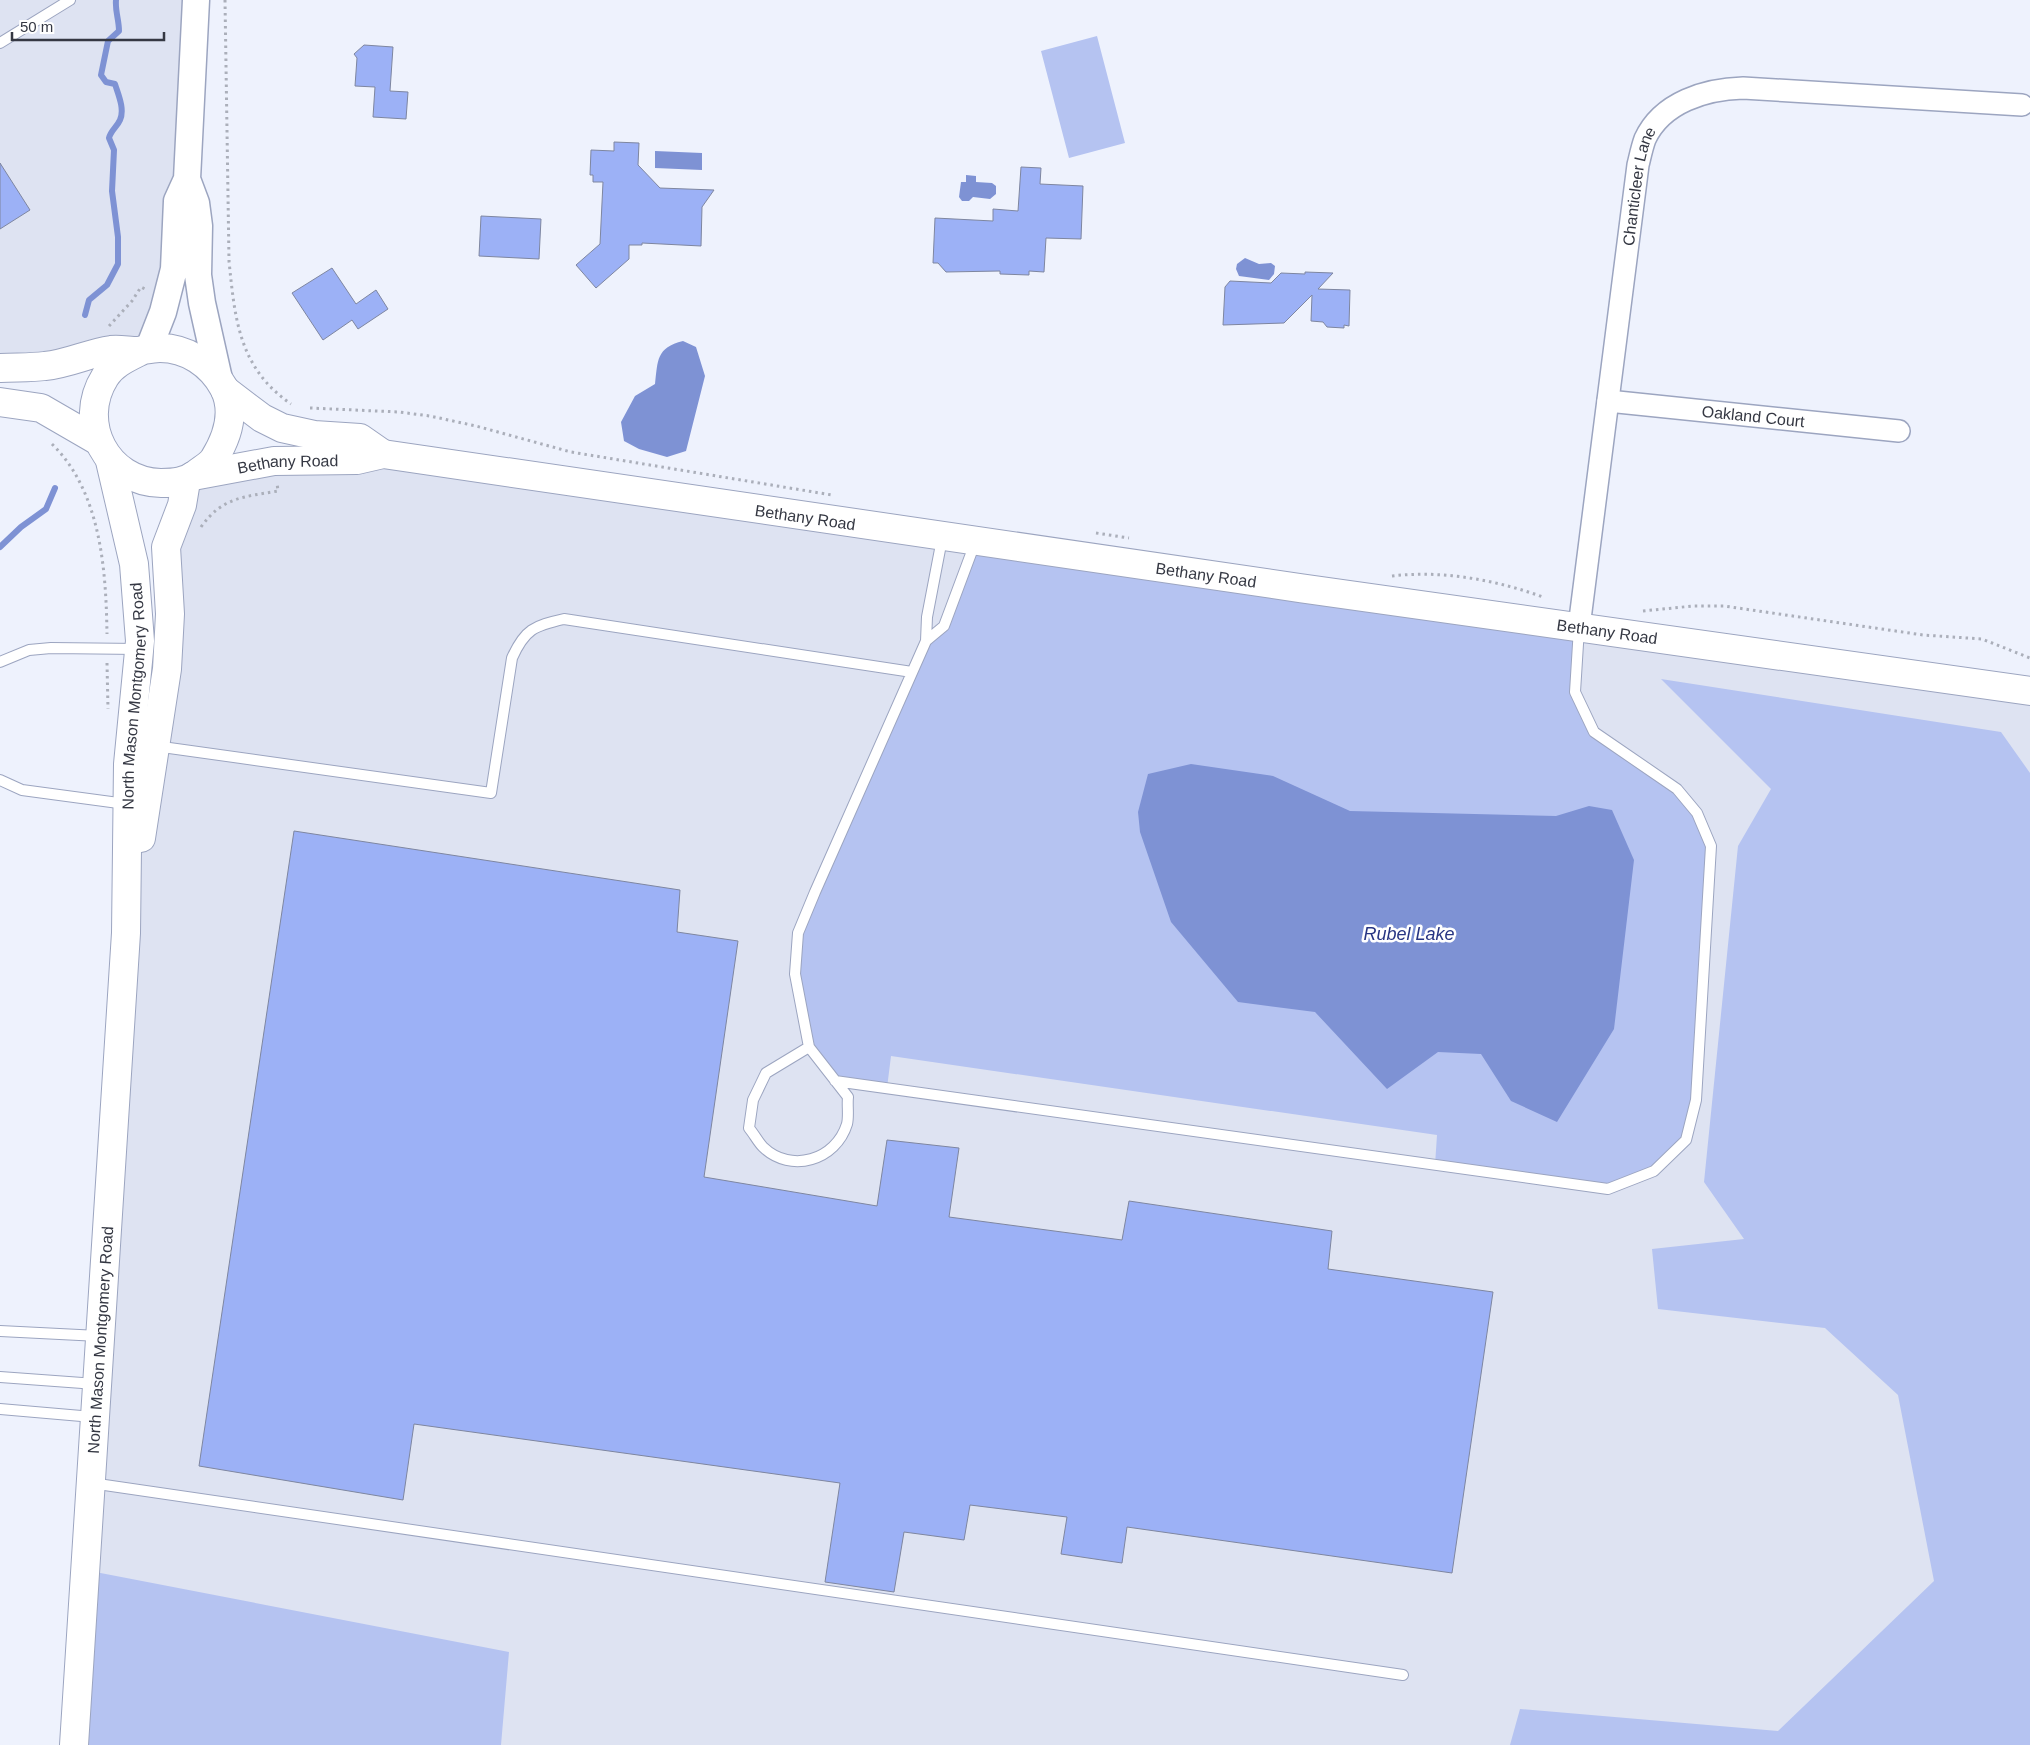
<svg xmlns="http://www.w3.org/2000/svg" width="2030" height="1745" viewBox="0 0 2030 1745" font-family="Helvetica,sans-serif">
  <rect width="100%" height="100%" fill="#eef2fd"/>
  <!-- built -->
  <path fill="#dee3f2" d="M0,0H196L167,299L141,351L0,361Z
    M357,460L2030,692V1745H74L126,933L166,558L193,476Z"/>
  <!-- green -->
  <path fill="#b5c3f1" d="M1097,36L1125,143L1069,158L1041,51Z
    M975,543L1579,627L1575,692L1594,732L1677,789L1711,846L1696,1100L1686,1140L1654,1171L1608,1189L1435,1165L1437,1135L891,1056L887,1088L835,1081L809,1047L795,974L798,933L926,641L944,626Z
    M1661,679L2001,732L2030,773V1745H1510L1520,1709L1778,1731L1934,1581L1898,1395L1825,1328L1658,1309L1652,1249L1744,1239L1704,1182L1738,846L1771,789Z
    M85,1570L509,1652L501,1745H74Z"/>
  <!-- water -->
  <path fill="#7e92d4" d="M655,151L702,153V170L655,168Z
    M966,175L976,176V182L992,183L996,186V194L990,199L973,197L969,201H962L959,197L961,182H966Z
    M1245,258L1259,264L1271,263L1275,266L1274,274L1269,280L1239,276L1236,269L1237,264Z
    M683,341L696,347L705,376L686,451L667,457L639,449L624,441L621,422L635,396L655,384C658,360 656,348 683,341Z
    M1191,764L1273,776L1350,811L1556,816L1589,806L1612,810L1634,860L1614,1029L1557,1122L1511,1101L1481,1054L1438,1052L1387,1089L1315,1012L1238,1002L1171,922L1140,832L1138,812L1148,774Z"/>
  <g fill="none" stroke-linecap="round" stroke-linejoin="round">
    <!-- stream -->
    <path stroke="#7e92d4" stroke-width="6" d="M85,315L89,300L107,285L118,264V237L112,191L114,150L109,138C111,130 117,127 120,120C125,109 118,94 115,84L106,82L101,75L108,41L119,31C119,20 115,11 116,0
      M0,547L21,527L46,509L55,488"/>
  </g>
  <!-- building -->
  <path fill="#9cb1f6" stroke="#7e86a0" d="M364,45L393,47L390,91L408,92L406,119L373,117L375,87L355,86L357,58L354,54Z
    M614,142L639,143L638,165L660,188L714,190L702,207L701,246L642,243V245H629V259L596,288L576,265L600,244L603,182H593V175H590L591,150L614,151Z
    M0,163L30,210L0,229Z
    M1021,167L1041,168L1040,184L1083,186L1081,239L1046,238L1044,272L1029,271V275L1000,274V271L946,272L938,263H933L935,218L993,221V209L1018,211Z
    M481,216L541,219L539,259L479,256Z
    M332,268L356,304L376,290L388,309L358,329L352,320L323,340L292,293Z
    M1305,272L1333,273L1318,289L1350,290L1349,326L1344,325V328L1327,327L1323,322L1311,321L1312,295L1284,323L1223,325L1225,287L1230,281L1271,283L1281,273L1305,274Z
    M294,831L680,890L677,932L738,941L704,1177L877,1206L887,1140L959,1148L949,1217L1122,1240L1129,1201L1332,1231L1328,1269L1493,1292L1452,1573L1127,1527L1122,1563L1061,1554L1067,1517L970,1505L964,1540L904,1532L894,1592L825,1582L840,1483L414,1424L403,1500L199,1466Z"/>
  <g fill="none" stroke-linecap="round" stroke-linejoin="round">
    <!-- service casing -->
    <g stroke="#9ca5c0" stroke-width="12">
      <path id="service" d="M0,43L70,0
        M926,641L944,626L975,543
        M0,662L29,650L51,648L139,649
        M155,746L491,793L512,658C525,629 534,626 564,619L912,672
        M0,780L22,790L126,804
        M809,1047L848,1097C847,1105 849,1116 847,1124C836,1160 791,1174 763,1147C758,1142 754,1134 749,1128L753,1100L766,1073L809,1047L795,974L798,933L815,892L926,641L927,617L942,539
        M835,1081L1608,1189L1654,1171L1686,1140L1696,1100L1711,846L1697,813L1677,789L1594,732L1575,692L1579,628
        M0,1331L99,1336
        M0,1377L96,1384
        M0,1409L93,1417
        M91,1483L1403,1675"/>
    </g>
    <!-- minor casing -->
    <g stroke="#9ca5c0" stroke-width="24">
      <g id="minor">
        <path id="s1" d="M1608,401L1899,431"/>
        <path id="s2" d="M1579,627L1638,165C1640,157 1642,147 1645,139C1662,102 1706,89 1743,88L2022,105"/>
      </g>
    </g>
    <!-- tertiary casing -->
    <g stroke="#9ca5c0" stroke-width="29">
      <path id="tertiary" d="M187,179L196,203L199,226L198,275L202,303L219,379
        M149,348L163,312L174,269L177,201L187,179L196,0"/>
    </g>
    <!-- secondary casing -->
    <g stroke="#9ca5c0" stroke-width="30">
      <g id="secondary">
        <path d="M0,368C15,367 30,368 45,366C68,364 89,353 111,350C120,349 129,351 138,351C145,350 152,348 160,348C187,348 211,364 224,388C236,412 227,438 214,459C210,465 202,469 196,474C185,482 175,483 161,483C107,482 76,423 105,377C113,364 127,358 141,351"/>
        <path d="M225,390L262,418L282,428L314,435L360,438L383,454"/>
        <path d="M0,402L41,408L98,441"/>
        <path id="s3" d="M193,476L274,461L357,460L383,454C931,538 1481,613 2030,691"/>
        <path d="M141,838L167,669L170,614L166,547L182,505L186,481"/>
        <path id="s4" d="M74,1745L126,933L128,764L140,641L134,564L110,461"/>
      </g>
    </g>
    <!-- path -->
    <path stroke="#abafba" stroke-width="3" stroke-dasharray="2.5 4" stroke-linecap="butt" d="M225,0L229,261C235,320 239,368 291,404
      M109,326L132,301L141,287L145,289
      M310,408L399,412L430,416L476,426L571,452L832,495
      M52,444C101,492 106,570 107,634
      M201,527C222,497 244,497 278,491L277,483
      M1096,533L1129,538
      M1392,576C1443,570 1496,580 1543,597
      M1643,611L1693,606H1724L1923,635L1982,639L2030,658
      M107,663L108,709"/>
    <!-- service -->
    <use href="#service" stroke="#fff" stroke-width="10"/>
    <!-- minor -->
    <use href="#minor" stroke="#fff" stroke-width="21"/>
    <!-- tertiary -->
    <use href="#tertiary" stroke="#fff" stroke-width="26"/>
    <!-- secondary -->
    <use href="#secondary" stroke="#fff" stroke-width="28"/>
  </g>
  <g text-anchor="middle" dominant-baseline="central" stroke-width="5" stroke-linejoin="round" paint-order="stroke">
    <!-- street labels -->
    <g font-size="16" fill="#353843" stroke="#fff">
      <text stroke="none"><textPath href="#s2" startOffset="445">Chanticleer Lane</textPath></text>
      <text stroke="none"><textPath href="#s1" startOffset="146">Oakland Court</textPath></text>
      <text stroke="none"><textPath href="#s3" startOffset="96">Bethany Road</textPath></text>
      <text stroke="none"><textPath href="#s3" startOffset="619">Bethany Road</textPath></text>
      <text stroke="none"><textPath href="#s3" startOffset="1024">Bethany Road</textPath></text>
      <text stroke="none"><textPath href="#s3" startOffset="1429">Bethany Road</textPath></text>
      <text stroke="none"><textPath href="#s4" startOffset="1051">North Mason Montgomery Road</textPath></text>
      <text stroke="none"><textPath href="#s4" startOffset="406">North Mason Montgomery Road</textPath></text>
    </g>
    <!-- water labels -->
    <g font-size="18" font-style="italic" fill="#273583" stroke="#fff">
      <text x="1409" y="934">Rubel Lake</text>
    </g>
  </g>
  <!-- scale -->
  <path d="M12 32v8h152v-8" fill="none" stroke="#353843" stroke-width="2.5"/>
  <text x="20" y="32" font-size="15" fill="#353843" stroke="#ffffff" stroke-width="4" paint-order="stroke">50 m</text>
</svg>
